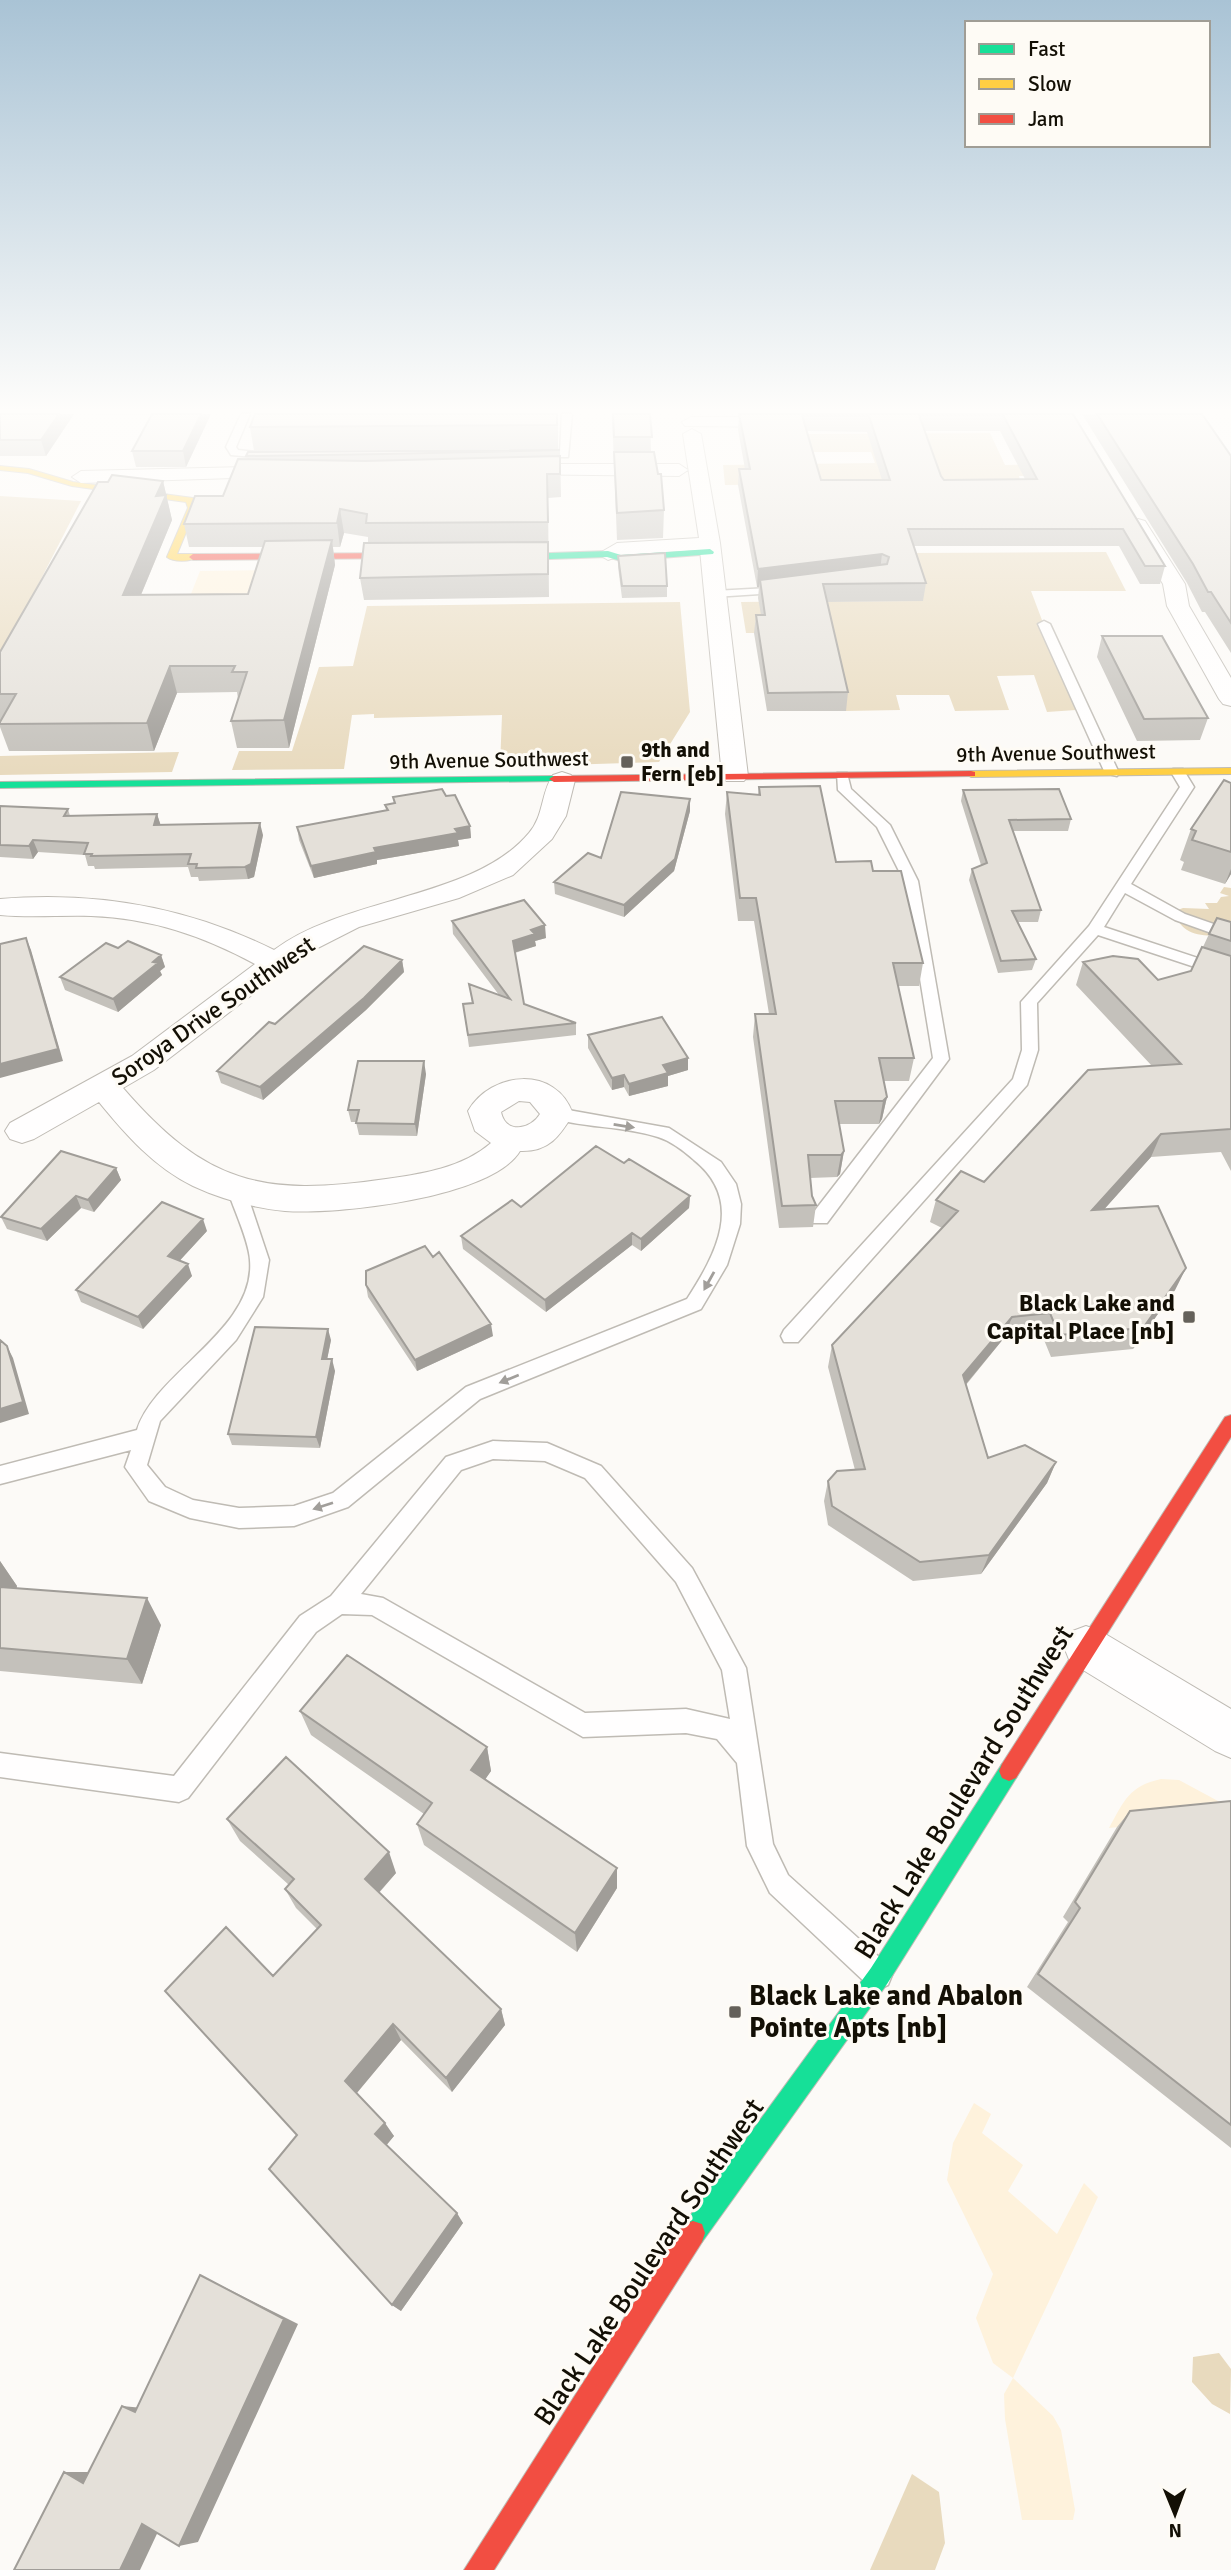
<svg xmlns="http://www.w3.org/2000/svg" width="1231" height="2570" viewBox="0 0 1231 2570" font-family="Signika,sans-serif">
  <rect width="100%" height="100%" fill="#fcfaf7"/>
  <!-- green -->
  <path fill="#fef2dc" d="M283,570L288,598L189,599L200,571Z
    M1161,1779L1179,1780L1231,1808L1224,1816L1109,1828C1124,1801 1129,1786 1161,1779Z
    M974,2103L991,2114L982,2133L1023,2165L1008,2191L1057,2234L1084,2183L1098,2197L1013,2378L1053,2416L1061,2430L1075,2510L1073,2520H1022L1005,2419L1004,2394L1013,2378L993,2363L976,2318L993,2274L947,2180L953,2143Z"/>
  <!-- forest -->
  <path fill="#e8dabe" d="M990,433L1005,465L1068,464L1076,476H1019L1020,481L725,485L723,465L875,463L871,452H810L805,434Z
    M0,496L81,501L0,659Z
    M1106,552L1126,591H1031L1076,710L1047,712L1034,675L997,676L1009,710L955,711L949,695H896L900,710L846,711L828,633H746L741,602L923,601L911,553Z
    M680,602L690,712L659,762L500,767L502,715L374,718V714L352,715L344,769L232,770L239,751H292L319,667L353,666L367,606Z
    M179,752L172,772L0,775V756Z
    M1224,887L1231,888V935C1209,936 1180,939 1175,911L1183,908L1209,909L1205,903H1217L1221,897L1229,896L1220,893Z
    M1219,2353L1231,2369L1230,2414L1212,2404L1192,2382L1193,2357Z
    M912,2474L939,2492L945,2543L935,2570H870Z"/>
  <g fill="none" stroke-linecap="round" stroke-linejoin="round">
    <!-- lane casing -->
    <g stroke="#bfbbb4" stroke-width="3">
      <path id="lane" d="M241,414H250L236,447L238,450L273,454L276,459L231,455L226,447Z
        M562,414H572L568,457H531L534,452H560Z
        M785,587L789,588V592L714,597L708,594L714,591Z
        M1044,621L1050,624L1119,773L1117,776L1105,773L1038,624Z
        M1173,769H1183L1194,787L1131,884L1185,914L1231,930V940L1175,920L1125,893L1104,927L1231,969V979L1098,935L1037,1003L1038,1050L1027,1085L798,1342H784L781,1336L784,1330L1013,1079L1022,1050L1021,1002L1089,926L1180,787L1171,772Z
        M837,773H847L851,789L890,825L918,881L949,1059L827,1223H813L811,1218L813,1213L933,1058L904,881L877,827L838,790Z
        M557,1108L669,1128L721,1162L736,1184L741,1204L740,1224L727,1265L701,1309L480,1399L348,1507L294,1526L239,1528L190,1518L149,1501L125,1467L131,1450L0,1484V1466L137,1430C155,1372 256,1330 250,1260C249,1240 233,1208 227,1188L236,1181L245,1188L269,1260L263,1297L236,1340L160,1421L147,1465L165,1487L193,1500L239,1508L294,1506L333,1493L466,1387L687,1299C716,1254 745,1201 694,1160C684,1151 671,1141 658,1137C623,1126 586,1128 551,1118L548,1114Z
        M493,1441L547,1443L601,1466L692,1568L746,1668L773,1844L788,1875L888,1965L892,1975L888,1985L878,1989L868,1985L770,1893L747,1846L737,1763L717,1739L686,1733L583,1737L372,1615L342,1614L316,1632L188,1798L179,1802L0,1777V1753L174,1776L300,1616L331,1596L446,1457ZM493,1459L545,1461L585,1478L676,1582L722,1670L730,1719L686,1709L585,1713L383,1598L361,1594L461,1470Z"/>
    </g>
    <!-- street casing -->
    <g stroke="#bfbbb4" stroke-width="2">
      <path id="street" d="M691,417H788L797,422L788,427L685,426L682,422Z
        M692,429L701,434L720,543L748,776L744,781H726L722,776L700,550L622,555L608,560L598,554L617,543L699,538L683,434Z
        M512,464H679L688,470L679,476L505,474L503,470L505,466Z
        M283,466L290,468L292,472L290,476L81,483L72,477L81,471Z
        M1138,519L1145,521L1185,584L1189,606L1231,678V706L1223,704L1219,699L1167,606L1163,584L1128,525Z
        M562,772L571,775L575,780L566,816L552,839L513,875L459,898L359,927L304,955L154,1070L123,1088C206,1184 262,1197 386,1179C422,1174 462,1168 491,1143L475,1131L468,1111C491,1071 556,1065 573,1114C560,1136 549,1152 520,1151C492,1198 337,1215 285,1211C254,1208 221,1199 193,1186C154,1167 126,1135 99,1102L34,1139L22,1143L10,1139L5,1131L10,1123L132,1056L255,964C203,936 151,918 91,916C61,915 30,918 0,915V899C96,891 188,907 274,950C346,896 474,899 529,833C544,816 541,792 553,775ZM519,1101L530,1102L540,1114C531,1129 506,1135 501,1112Z
        M1086,1626L1102,1632L1231,1709V1758L1215,1751L1070,1662L1064,1647L1070,1632Z"/>
    </g>
    <!-- fast casing -->
    <g stroke="#bfbbb4" stroke-width="2">
      <path id="fast" d="M710,549L714,552L713,554L621,561L607,557L495,561L491,558L495,555L608,551L621,555Z
        M554,776L558,777V781L0,788V782Z
        M1009,1761L1016,1764L1019,1771L1016,1778L887,1984L702,2242L693,2245L684,2242L681,2233L684,2224L871,1968L1002,1764Z"/>
    </g>
    <!-- slow casing -->
    <g stroke="#bfbbb4" stroke-width="2">
      <path id="slow" d="M0,466L29,469L73,482L193,498L196,508L177,554H193L197,557C191,562 173,562 167,557L188,508L186,502L72,486L28,473L0,470Z
        M1231,768V774L971,777L966,774L971,771Z"/>
    </g>
    <!-- jam casing -->
    <g stroke="#bfbbb4" stroke-width="2">
      <path id="jam" d="M414,553L418,556L417,558L193,560L189,557L193,554Z
        M971,771L975,772V776L554,782L549,779L554,776Z
        M1231,1415V1437L1016,1778L1009,1781L1002,1778L999,1771L1002,1764L1225,1417Z
        M693,2221L702,2224L705,2233L702,2242L494,2570H464L684,2224Z"/>
    </g>
    <!-- lane -->
    <use href="#lane" fill="#fffefe" fill-rule="evenodd"/>
    <!-- street -->
    <use href="#street" fill="#fffefe" fill-rule="evenodd"/>
    <!-- fast -->
    <use href="#fast" fill="#16e098" fill-rule="evenodd"/>
    <!-- slow -->
    <use href="#slow" fill="#ffcf43" fill-rule="evenodd"/>
    <!-- jam -->
    <use href="#jam" fill="#f24e42" fill-rule="evenodd"/>
  </g>
  <!-- wall -->
  <path fill="#c4c1bb" fill-rule="evenodd" d="M0,414H211L186,467H136L132,451L151,415L74,414L46,456H0Z
    M558,414V449L254,451L250,427Z
    M612,414H650L651,452L664,510L663,538L617,540Z
    M735,414H1073L1165,566L1160,584H1140L1119,546H914L926,583L923,601L827,602L848,692L846,711H767L754,633L756,615H761L758,598L759,587H757L738,485L739,469H745L738,430L739,414ZM807,431L867,432L882,480H821ZM925,431H1000L1025,479L944,480L941,476Z
    M1082,414H1202L1231,456V653L1205,612H1202L1187,583Z
    M560,450L561,497L548,498L549,597L364,600L360,578L368,543V537L344,533L340,547H333L335,565L289,748H237L231,721L238,699L237,692L177,693L154,751H9L0,727V652L163,481L172,520L141,595L248,594L263,547H189L184,524L223,496L247,459L246,456Z
    M618,556L667,586V597L622,598L618,567Z
    M1102,636L1208,718L1200,740L1137,741L1097,657Z
    M1231,783V874L1225,884L1181,870L1184,862L1180,860L1191,829Z
    M759,787L836,862L873,871L923,963L919,986H898L914,1058L909,1081H883L887,1097L882,1119L879,1124H839L844,1151L840,1174L837,1177L810,1178L812,1196L816,1205L813,1227L779,1228L753,1037L755,1014H769L754,921H738L725,814L727,792L758,795Z
    M963,790L1071,819L1068,831H1013L1041,910L1038,922H1018L1036,959L1032,970L998,973L969,880L972,869L981,865L961,801Z
    M446,796L470,826L471,838L458,840L459,846L377,860V864L314,878L299,840L297,827L386,810L385,805L394,803L393,797Z
    M690,799V811L674,871L624,917L555,894L554,882L601,858Z
    M0,806L68,809L70,816L157,814L160,824L263,835L254,877L248,879L199,881L198,877H191L188,867L95,869L94,866H88L85,855L38,852L33,859L0,857Z
    M452,921L546,938L535,941L536,946L515,953L524,1004L576,1023V1035L469,1047L463,1004L472,1003L469,984L499,995L453,934Z
    M1231,922V1171L1221,1152L1151,1157L1104,1209L1186,1268L1175,1290L1133,1349L1051,1357L1042,1335L1004,1338L966,1385L988,1458L1056,1462L1047,1483L981,1574L913,1581L828,1525L824,1501L828,1481L855,1470L828,1367L832,1345L942,1228L930,1222L936,1200L984,1182L1152,1066L1076,985L1083,962L1158,980L1191,971L1203,947L1209,934Z
    M118,948L161,955L165,967L160,971L162,975L118,1012L65,990L60,977Z
    M402,960L404,972L366,1010L263,1100L221,1083L217,1071L275,1024Z
    M588,1035L688,1070L668,1076V1086L629,1096L624,1087L612,1090L588,1048Z
    M426,1074L417,1136L359,1135L356,1122H351L348,1110Z
    M624,1163L690,1196L689,1208L641,1251L632,1245L546,1312L463,1249L461,1236L521,1207Z
    M116,1168L121,1180L94,1212L81,1208L47,1241L7,1229L1,1217Z
    M207,1231L180,1260L192,1276L143,1329L81,1302L76,1290Z
    M366,1285L493,1336L417,1371L368,1297Z
    M331,1340L327,1359L335,1371L320,1448L232,1445L228,1434Z
    M0,1561L17,1586V1588L161,1625L142,1684L0,1671Z
    M300,1711L487,1747L491,1771L485,1779L617,1888L577,1952L424,1845L417,1824L424,1814L311,1735Z
    M1231,1801V2148L1027,1987L1068,1922L1063,1917L1117,1827L1130,1811Z
    M227,1819L396,1873L379,1893L501,2009L505,2025L452,2092L401,2040L357,2093L394,2136L386,2145L463,2223L401,2311L392,2305L297,2135L273,1976L317,1929L296,1908L285,1889L289,1885L240,1841Z"/>
  <!-- shaded-wall -->
  <path fill="#a09d98" d="M59,414H74L46,456L41,440Z
    M201,414H211L186,467L183,451Z
    M163,481L172,520L130,621L123,595L156,496Z
    M340,509L344,533L340,547L337,523Z
    M332,540L335,565L289,748L284,720Z
    M882,554L880,571L760,580L759,587H757L758,569Z
    M170,666L177,693L154,751L147,723Z
    M690,799V811L674,871L624,917V905Z
    M157,814L161,826L154,825Z
    M260,823L263,835L254,877L248,879L245,867Z
    M470,826L471,838L458,840L459,846L377,860V864L314,878L311,866L374,848Z
    M33,840L38,852L33,859L29,846Z
    M1231,869V874L1225,884Z
    M545,925L546,938L535,941L536,946L513,953V941L531,930Z
    M26,938L31,950L63,1061L0,1078V1064Z
    M161,955L165,967L160,971L162,975L118,1012L113,999Z
    M402,960L404,972L366,1010L263,1100L260,1087Z
    M688,1058V1070L668,1076V1086L629,1096V1084L663,1065Z
    M424,1061L426,1074L417,1136L415,1124Z
    M624,1075V1087L612,1090V1078Z
    M887,1097L882,1119L879,1124L883,1101Z
    M1161,1134L1151,1157L1084,1232L1092,1210Z
    M844,1151L840,1174L837,1177L841,1155Z
    M116,1168L121,1180L94,1212L88,1200Z
    M76,1196L81,1208L47,1241L41,1229Z
    M690,1196L689,1208L641,1251V1239Z
    M203,1219L207,1231L173,1268L168,1256Z
    M632,1233V1245L546,1312L545,1300Z
    M188,1264L192,1276L143,1329L138,1317Z
    M1186,1268L1175,1290L1133,1349L1143,1328Z
    M1012,1317L1004,1338L956,1396L963,1375Z
    M491,1324L493,1336L417,1371L415,1360Z
    M328,1329L331,1340L325,1370L322,1359Z
    M7,1346L13,1358L29,1414L0,1423V1409Z
    M332,1359L335,1371L320,1448L316,1437Z
    M1056,1462L1047,1483L981,1574L989,1555Z
    M0,1561L17,1586L7,1612L0,1602Z
    M147,1598L161,1625L142,1684L127,1659Z
    M487,1747L491,1771L476,1793L471,1770Z
    M389,1852L396,1873L373,1899L365,1879Z
    M617,1868V1888L577,1952L575,1933Z
    M501,2009L505,2025L452,2092L446,2078Z
    M393,2024L401,2040L355,2095L345,2081Z
    M385,2123L394,2136L385,2147L375,2134Z
    M457,2213L463,2223L401,2311L392,2305Z
    M200,2275L298,2324L198,2542L179,2546Z
    M122,2406L143,2408L135,2412Z
    M64,2472H88L106,2482L83,2483Z
    M163,2521L140,2570H120L142,2524Z"/>
  <!-- building -->
  <path fill="#e4e0d9" stroke="#a09d98" stroke-width="2" fill-rule="evenodd" d="M0,414H59L41,440H0Z
    M152,414H201L183,451H132Z
    M255,414H557V425L250,427Z
    M613,414H650L652,437H614Z
    M739,414H1073L1165,566H1145L1123,529H908L926,583L823,584L848,692L768,693L756,615H765L760,580L887,564L889,557L882,554L758,569L739,469H750ZM802,415L869,416L890,480H821ZM919,415H1003L1037,479L944,480L941,476Z
    M1097,414H1202L1231,456V623L1211,592H1208L1193,564Z
    M560,450L384,454L246,456L248,452Z
    M614,452H654L658,474H661L664,510L617,513Z
    M560,456V474H547L548,522L366,523L367,514L340,509L337,523L184,524L195,496H223L238,459L365,461Z
    M112,475L163,481L156,496L166,495L123,595L248,594L265,541L332,540L284,720L231,721L247,672H232L235,666H170L147,723L0,724V722L16,694H0V652L98,482H108Z
    M548,542V574L360,578L364,543Z
    M665,553L667,586H622L618,556Z
    M1102,636H1162L1208,718L1144,719Z
    M1224,780L1231,783V852L1192,840L1196,831L1191,829Z
    M820,786L836,862L871,861L873,871H901L923,963H893L914,1058H879L887,1097L883,1101H835L844,1151L841,1155H808L812,1196L816,1205L782,1206L755,1014H776L756,898H740L727,792L760,795L759,787Z
    M442,789L446,796L455,795L470,826L455,829L458,833L374,848L376,852L311,866L297,827L388,810L385,805L395,803L393,797Z
    M1059,789L1071,819L1009,820L1041,910L1012,911L1036,959L1001,961L972,869L987,863L963,790Z
    M621,792L690,799L675,859L624,905L554,882L588,853L601,858Z
    M0,806L68,809L64,816L157,814L154,825L260,823L251,864L245,867L196,868L197,864H188L191,854L91,856L92,854H84L88,843L33,840L29,846L0,845Z
    M524,900L545,925L531,930L535,934L513,941L524,1004L576,1023L468,1035L463,1004L473,1003L469,984L510,999L452,921Z
    M1217,918L1231,922V941L1209,934Z
    M26,938L58,1049L0,1064V944Z
    M128,941L161,955L153,962L158,963L113,999L60,977L106,943L118,948Z
    M364,946L402,960L364,998L260,1087L217,1071L269,1022L275,1024Z
    M1202,947L1231,956V1129L1161,1134L1092,1210L1158,1206L1186,1268L1143,1328L1059,1335L1050,1313L1012,1317L963,1375L988,1458L1025,1445L1056,1462L989,1555L920,1562L832,1506L828,1481L837,1471L865,1469L832,1345L958,1211L936,1200L961,1171L984,1182L1088,1070L1181,1064L1083,962L1113,956L1138,959L1158,980L1191,971Z
    M662,1017L688,1058L663,1065L668,1073L629,1084L624,1075L612,1078L588,1035Z
    M358,1061H424L415,1124L356,1123L359,1110H348Z
    M596,1146L624,1163L629,1159L690,1196L641,1239L632,1233L545,1300L461,1236L512,1200L521,1207Z
    M61,1151L116,1168L88,1200L76,1196L41,1229L1,1217Z
    M162,1202L203,1219L168,1256L188,1264L138,1317L76,1290Z
    M425,1246L433,1257L439,1252L491,1324L415,1360L366,1285V1271Z
    M255,1327L328,1329L322,1359H332L316,1437L228,1434Z
    M0,1340L7,1346L23,1402L0,1409Z
    M0,1587L147,1598L127,1659L0,1648Z
    M347,1655L487,1747L471,1770L617,1868L575,1933L417,1824L432,1803L300,1711Z
    M286,1757L389,1852L365,1879L501,2009L446,2078L393,2024L345,2081L385,2123L375,2134L457,2213L392,2305L269,2169L297,2135L165,1991L226,1927L273,1976L321,1925L285,1889L294,1879L227,1819Z
    M1231,1801V2125L1038,1974L1080,1908L1075,1902L1130,1811Z
    M200,2275L284,2319L179,2546L142,2524L120,2570H14L64,2472L83,2483L122,2406L135,2412Z"/>
  <!-- one-way arrows -->
  <defs><path id="oneway-solid" d="M-6-.8H1V-3.2L6.5 0L1 3.2V.8H-6Z" transform="scale(1.75)"/></defs>
  <g fill="#a19e9a">
    <use href="#oneway-solid" transform="translate(624 1126) rotate(9)"/>
    <use href="#oneway-solid" transform="translate(709 1281) rotate(119)"/>
    <use href="#oneway-solid" transform="translate(509 1379) rotate(158)"/>
    <use href="#oneway-solid" transform="translate(323 1506) rotate(162)"/>
  </g>
  <!-- sky -->
  <linearGradient id="sky" x2="0" y2="1"><stop stop-color="#a9c3d5"/><stop offset="0.53" stop-color="#fefdfb"/><stop offset="1" stop-color="#fefdfb" stop-opacity="0"/></linearGradient>
  <rect width="1231" height="774" fill="url(#sky)"/>
  <!-- markers -->
  <g fill="#65615a" stroke="#fefbf5" stroke-width="2.5">
    <rect x="620" y="755" width="14" height="14" rx="3.5"/>
    <rect x="1182" y="1310" width="14" height="14" rx="3.5"/>
    <rect x="728" y="2005" width="14" height="14" rx="3.5"/>
  </g>
  <g text-anchor="middle" dominant-baseline="central" stroke-width="6" stroke-linejoin="round" paint-order="stroke">
    <!-- far-poi labels -->
    <g font-size="21" font-weight="bold" fill="#130f05" stroke="#fefbf5" text-anchor="start">
      <text x="641" y="750">9th and<tspan x="641" dy="24">Fern [eb]</tspan></text>
    </g>
    <!-- far-street labels -->
    <g font-size="21" fill="#130f05" stroke="#fefbf5">
      <text transform="translate(1056 753) rotate(-1)">9th Avenue Southwest</text>
      <text transform="translate(489 760) rotate(-1)">9th Avenue Southwest</text>
    </g>
    <!-- street labels -->
    <g font-size="24" fill="#130f05" stroke="#fefbf5">
      <text transform="translate(213 1011) rotate(-35)">Soroya Drive Southwest</text>
    </g>
    <!-- poi labels -->
    <g font-size="24" font-weight="bold" fill="#130f05" stroke="#fefbf5" text-anchor="end">
      <text x="1175" y="1303">Black Lake and<tspan x="1175" dy="28">Capital Place [nb]</tspan></text>
    </g>
    <!-- near-street labels -->
    <g font-size="28" fill="#130f05" stroke="#fefbf5">
      <text transform="translate(964 1792) rotate(-58)">Black Lake Boulevard Southwest</text>
      <text transform="translate(649 2262) rotate(-56)">Black Lake Boulevard Southwest</text>
    </g>
    <!-- near-poi labels -->
    <g font-size="28" font-weight="bold" fill="#130f05" stroke="#fefbf5" text-anchor="start">
      <text x="749" y="1996">Black Lake and Abalon<tspan x="749" dy="32">Pointe Apts [nb]</tspan></text>
    </g>
  </g>
  <!-- legend -->
  <rect x="965" y="21" width="245" height="126" fill="#fefbf5" stroke="#a09d95" stroke-width="2"/>
  <rect x="979" y="44" width="35" height="10" fill="#16e098" stroke="#a09d95" stroke-width="2"/>
  <text x="1028" y="56" font-size="21" fill="#130f05">Fast</text>
  <rect x="979" y="79" width="35" height="10" fill="#ffcf43" stroke="#a09d95" stroke-width="2"/>
  <text x="1028" y="91" font-size="21" fill="#130f05">Slow</text>
  <rect x="979" y="114" width="35" height="10" fill="#f24e42" stroke="#a09d95" stroke-width="2"/>
  <text x="1028" y="126" font-size="21" fill="#130f05">Jam</text>
  <!-- north arrow -->
  <g transform="translate(1175 2514) rotate(179)" stroke="#fefbf5" stroke-width="5" paint-order="stroke">
  <path d="M0-5L12 26L0 18L-12 26Z" fill="#130f05"/>
  <text y="-10" font-size="19" font-weight="bold" text-anchor="middle" fill="#130f05">N</text>
  </g>
</svg>
